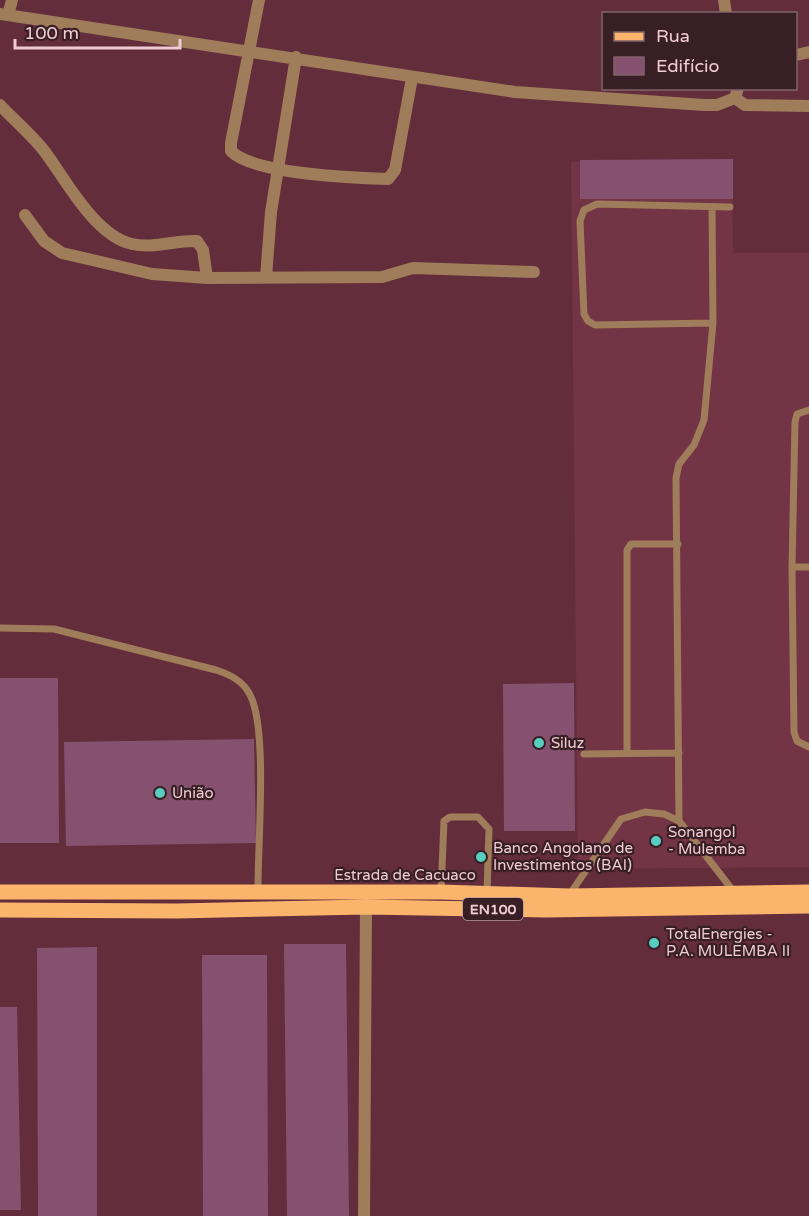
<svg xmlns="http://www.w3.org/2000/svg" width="809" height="1216" viewBox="0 0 809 1216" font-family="'Varela Round',sans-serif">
  <rect width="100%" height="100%" fill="#632d3b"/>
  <!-- built -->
  <path fill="#733445" d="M732,161L733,253H809V867L578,869L571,162Z"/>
  <!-- building -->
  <path fill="#85516f" d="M733,159V199H580V160Z
    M0,678H58L59,843H0Z
    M574,683L575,831H504L503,684Z
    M254,739L256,843L66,846L64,742Z
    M284,944H346L349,1216H287Z
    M97,947V1216H38L37,948Z
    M202,955H267L268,1216H203Z
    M0,1007H17L21,1210H0Z"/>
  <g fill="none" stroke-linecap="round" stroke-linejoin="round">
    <!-- lane -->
    <path stroke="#9f7c5a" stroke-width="7" d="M713,323L595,325L588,321L584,314L580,221L584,210L597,204L730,207
      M809,410L797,414L795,422L792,567L794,732L797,741L809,747
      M792,567H809
      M0,628L54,629L216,670C229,674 242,680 249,693C269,726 257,849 258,894
      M627,752V550L631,544H678
      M584,754L679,753
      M679,821L676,478L679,464L694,445L704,420L713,323L712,207
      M441,892L444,821L450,817H478L489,829L487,893
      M570,894L621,819L645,812L664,814L679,821L734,892"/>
    <!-- street -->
    <path stroke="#9f7c5a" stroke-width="12" d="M259,0L231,143V151C253,174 354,178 388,179L395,170L412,78
      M724,0L726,14
      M0,14L515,92L704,105H717L735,98L738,88
      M8,15L12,0
      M796,55L809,52
      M735,98L745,105L809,106
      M0,105C14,120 32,135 45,152C66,180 95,236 132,244C154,249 175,240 197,241L203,250L207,278
      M25,215L44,241L62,253L152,274L207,278L382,277L413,268L534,272
      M266,277L271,212L296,57
      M364,1216L366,907"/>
    <!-- primary -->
    <path stroke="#fbb46b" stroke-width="15" d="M0,892H441L569,896L809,892
      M0,910L177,911L366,907L546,910L809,906"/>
  </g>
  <!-- markers -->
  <g fill="#58cec0" stroke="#381f25" stroke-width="2">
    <circle cx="539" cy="743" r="6"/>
    <circle cx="160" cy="793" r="6"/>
    <circle cx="656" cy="841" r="6"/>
    <circle cx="481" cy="857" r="6"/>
    <circle cx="654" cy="943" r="6"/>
  </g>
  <g text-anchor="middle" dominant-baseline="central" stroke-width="4.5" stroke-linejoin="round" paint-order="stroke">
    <!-- shield labels -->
    <rect fill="#381f25" stroke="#b8989f" stroke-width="1.5" x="463" y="898" width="60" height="22" rx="4.5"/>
    <g font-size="14" font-weight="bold" fill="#efccd3">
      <text x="493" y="909">EN100</text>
    </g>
    <!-- poi labels -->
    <g font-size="15" fill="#efccd3" stroke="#381f25" text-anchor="start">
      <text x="551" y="743">Siluz</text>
      <text x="172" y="793">União</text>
      <text x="668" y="832">Sonangol<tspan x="668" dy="17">- Mulemba</tspan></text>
      <text x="493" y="848">Banco Angolano de<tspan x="493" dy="17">Investimentos (BAI)</tspan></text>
      <text x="666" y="934">TotalEnergies -<tspan x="666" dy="17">P.A. MULEMBA II</tspan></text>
    </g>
    <!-- street labels -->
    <g font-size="15" fill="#efccd3" stroke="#381f25">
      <text x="405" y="875">Estrada de Cacuaco</text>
    </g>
  </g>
  <!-- legend -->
  <rect x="602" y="12" width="195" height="78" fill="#381f25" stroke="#81646b" stroke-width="1.5"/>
  <rect x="614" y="32" width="30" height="9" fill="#fbb46b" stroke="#81646b" stroke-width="1.5"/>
  <text x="656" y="42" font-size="18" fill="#efccd3">Rua</text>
  <rect x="614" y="57" width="30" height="18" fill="#85516f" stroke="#81646b" stroke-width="1.5"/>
  <text x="656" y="72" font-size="18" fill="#efccd3">Edifício</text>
  <!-- scale -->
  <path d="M15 39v9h165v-9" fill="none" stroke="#efccd3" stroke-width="3"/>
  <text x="24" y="39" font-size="18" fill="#efccd3" stroke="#381f25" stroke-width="4.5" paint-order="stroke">100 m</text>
</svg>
